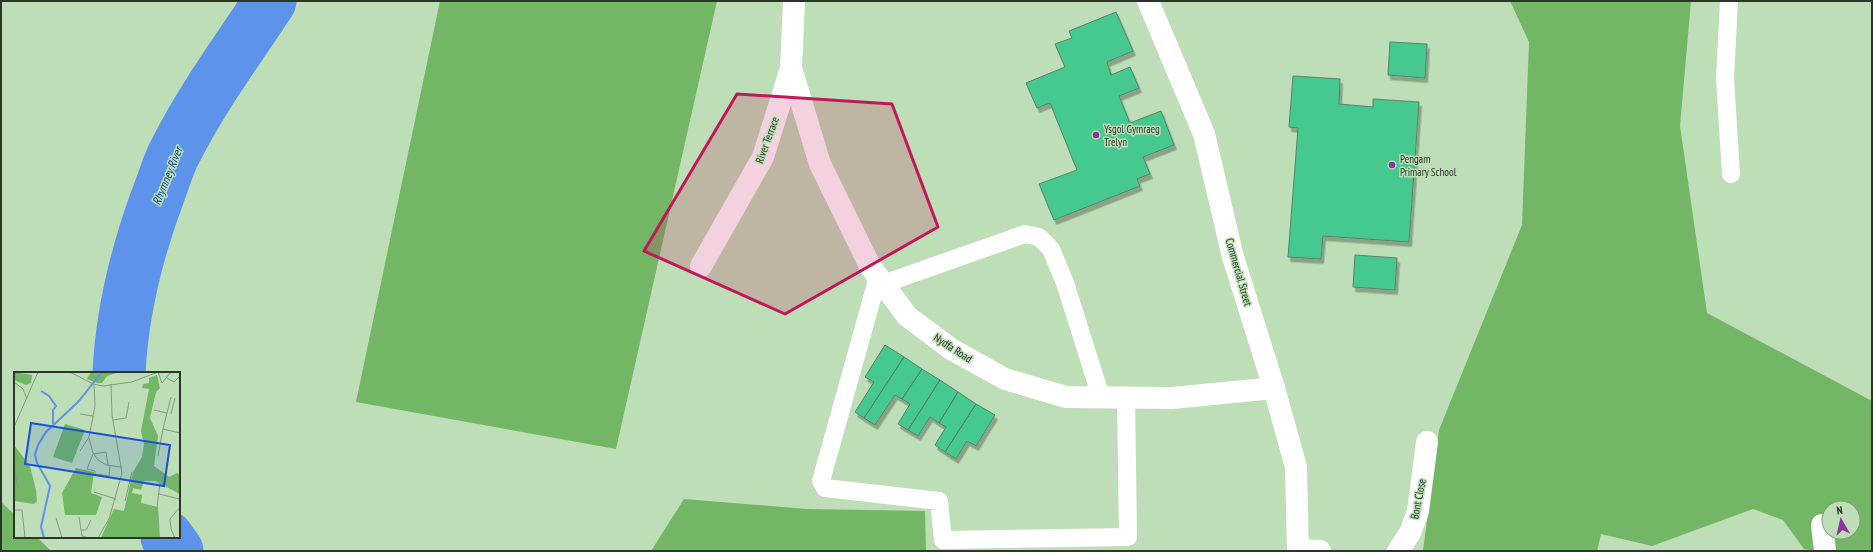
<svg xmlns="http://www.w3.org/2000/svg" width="1873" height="552" viewBox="0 0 1873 552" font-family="'PT Sans Narrow',sans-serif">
  <defs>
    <filter id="shadow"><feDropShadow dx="2.5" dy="4.5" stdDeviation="0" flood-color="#0004"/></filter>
  </defs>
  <rect width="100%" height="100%" fill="#bddeb6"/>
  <!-- green -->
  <path fill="#73b666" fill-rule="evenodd" d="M440,1H717L616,449L356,402Z
    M1510,1H1691L1680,126L1707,313L1872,401V551H1817L1804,549L1783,520L1753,509L1652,546L1601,534L1597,551H1423L1439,430L1522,225L1529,42ZM1829,508H1853V532H1829Z
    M684,499L807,509L925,511L926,551H651Z
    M1,502L15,515V537H37L51,551H1Z"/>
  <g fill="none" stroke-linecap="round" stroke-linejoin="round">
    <!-- river -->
    <path stroke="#5e93ec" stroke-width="53" d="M119,373C122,310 138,248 160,190C165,177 169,162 176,150C202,98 238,50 270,1
      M167,537L177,551"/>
  </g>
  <!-- building -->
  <path fill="#44c98e" stroke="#54836a" filter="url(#shadow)" d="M1116,12L1133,51L1107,62L1111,75L1130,67L1139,88L1119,96L1130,123L1161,111L1174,145L1143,157L1150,174L1137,179L1140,186L1054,220L1039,184L1077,170L1050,103L1037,108L1026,83L1065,67L1055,44L1072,38L1069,31Z
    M1390,42L1427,44L1425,78L1388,75Z
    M1293,76L1340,79L1339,104L1373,107V99L1419,102L1409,242L1323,236L1321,259L1288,257L1298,128L1289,127Z
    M1355,255L1397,258L1395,290L1353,287Z
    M885,345L904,357L864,418L855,412L874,382L865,377Z
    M904,357L922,369L902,399L895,395L875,425L864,418Z
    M922,369L940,380L908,430L898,424L910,404L902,399Z
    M940,380L958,392L939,423L930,417L918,436L908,430Z
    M958,392L976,404L945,452L935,445L946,427L939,423Z
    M976,404L995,415L976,446L967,441L956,459L945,452Z"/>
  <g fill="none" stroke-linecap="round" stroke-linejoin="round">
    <!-- service -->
    <path stroke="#fff" stroke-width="18" d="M1729,1L1725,78L1731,174
      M878,277L821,481L825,488L939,501L943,540L1128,537L1126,398
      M883,284L1025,234L1039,237L1051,249L1065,283L1101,397"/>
    <!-- minor -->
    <path stroke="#fff" stroke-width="22" d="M791,68L820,164L870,266L907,316L951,349L1005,379L1066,397L1172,398L1274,388
      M701,266L763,157L791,68L794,1
      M1822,525L1825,551
      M1298,550L1320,551
      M1398,551L1410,533L1418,511L1427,442"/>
    <!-- secondary -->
    <path stroke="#fff" stroke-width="22" d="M1148,1L1204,134L1233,257L1274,388L1296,467L1298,551"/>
  </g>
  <!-- marked area -->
  <path fill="#c2185b" fill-opacity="0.2" stroke="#c2185b" stroke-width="3" stroke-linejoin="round" d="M737,94L892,104L938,227L785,314L644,251Z"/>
  <!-- markers -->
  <g fill="#8c339f" stroke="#bddeb6" stroke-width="1.5">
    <circle cx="1096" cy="135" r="4"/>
    <circle cx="1392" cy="165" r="4"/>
  </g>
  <g text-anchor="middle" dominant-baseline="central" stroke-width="3" stroke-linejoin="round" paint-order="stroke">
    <!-- poi labels -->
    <g font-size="11" fill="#2a3727" stroke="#bddeb6" text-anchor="start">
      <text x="1104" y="129">Ysgol Gymraeg<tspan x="1104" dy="13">Trelyn</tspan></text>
      <text x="1400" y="159">Pengam<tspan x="1400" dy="13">Primary School</tspan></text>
    </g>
    <!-- street labels -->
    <g font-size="11" fill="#2a3727" stroke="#bddeb6">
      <text transform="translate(767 140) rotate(-70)">River Terrace</text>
      <text transform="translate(1239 272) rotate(74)">Commercial Street</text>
      <text transform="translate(953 348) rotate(33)">Nydfa Road</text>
      <text transform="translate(1418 499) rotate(-79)">Bont Close</text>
    </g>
    <!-- water labels -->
    <g font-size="12" font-style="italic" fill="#0d3d8b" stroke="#bddeb6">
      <text transform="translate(167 176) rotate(-68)">Rhymney River</text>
    </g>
  </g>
  <!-- overview -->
  <g transform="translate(14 372)">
    <rect width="166" height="166" fill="#bddeb6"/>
    <path d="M0,0L18,3L17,11L12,13L0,8ZM77,0H106L93,4L88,11H83L73,7ZM143,3L146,16L142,20L136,46L144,64L140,94L155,105L163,101L166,103V122L141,109H130L127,118L119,116L118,121L128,123L127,131L144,135L146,166H87L100,137L110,139L119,100L128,85L130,72L127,59L135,17L128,16L129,12L135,11V6ZM51,52L71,58L58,91L39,85ZM0,73L16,94L22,118L23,129L20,132L0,129ZM62,96L80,100L77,121L88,125L82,143H51L48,121Z" fill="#73b666"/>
    <path fill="none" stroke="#5e93ec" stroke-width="2" d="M27,19L35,24L42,34L39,38V52M30,166L27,155L36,114L23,91L21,83L24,73L32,60L64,30L88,0"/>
    <path fill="none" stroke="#829b7d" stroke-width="1" d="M56,0L79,12L89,14L118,10L144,0M144,0L148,11L157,0M153,6L160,10L166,4M0,10L9,17L13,27M157,25L149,57L166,61M140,38L153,41M66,42L79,44M157,42L161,26M99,48L112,46L115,30M0,55L24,0M75,66L79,81L84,88L92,93L107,95M66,79L75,65L81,34L80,13M79,82L73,97L81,99V102L95,104L96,93M79,82L92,80L94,93M144,84L149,57M0,96L4,116M80,120L102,127M145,122L166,127M111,129L118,100M143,135L146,111M0,138H8L11,166M65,145L68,164L75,166M42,146L48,166M67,158H72L77,148M84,166L95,147L108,101L98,43L97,12M161,166L157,157L156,147L166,135"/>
    <path fill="#1d4ed8" fill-opacity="0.15" stroke="#1d4ed8" stroke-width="2" d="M17,51L156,73L150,114L11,92Z"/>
    <rect width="166" height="166" fill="none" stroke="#2a3727" stroke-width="2"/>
  </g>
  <!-- border -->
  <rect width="1873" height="552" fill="none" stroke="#2a3727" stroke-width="4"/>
  <!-- north arrow -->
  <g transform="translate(1841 520) rotate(351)"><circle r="19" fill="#bddeb6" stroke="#829b7d"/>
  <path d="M0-3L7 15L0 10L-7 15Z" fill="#8c339f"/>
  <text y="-6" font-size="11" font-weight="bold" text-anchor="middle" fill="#2a3727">N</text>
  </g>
</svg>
